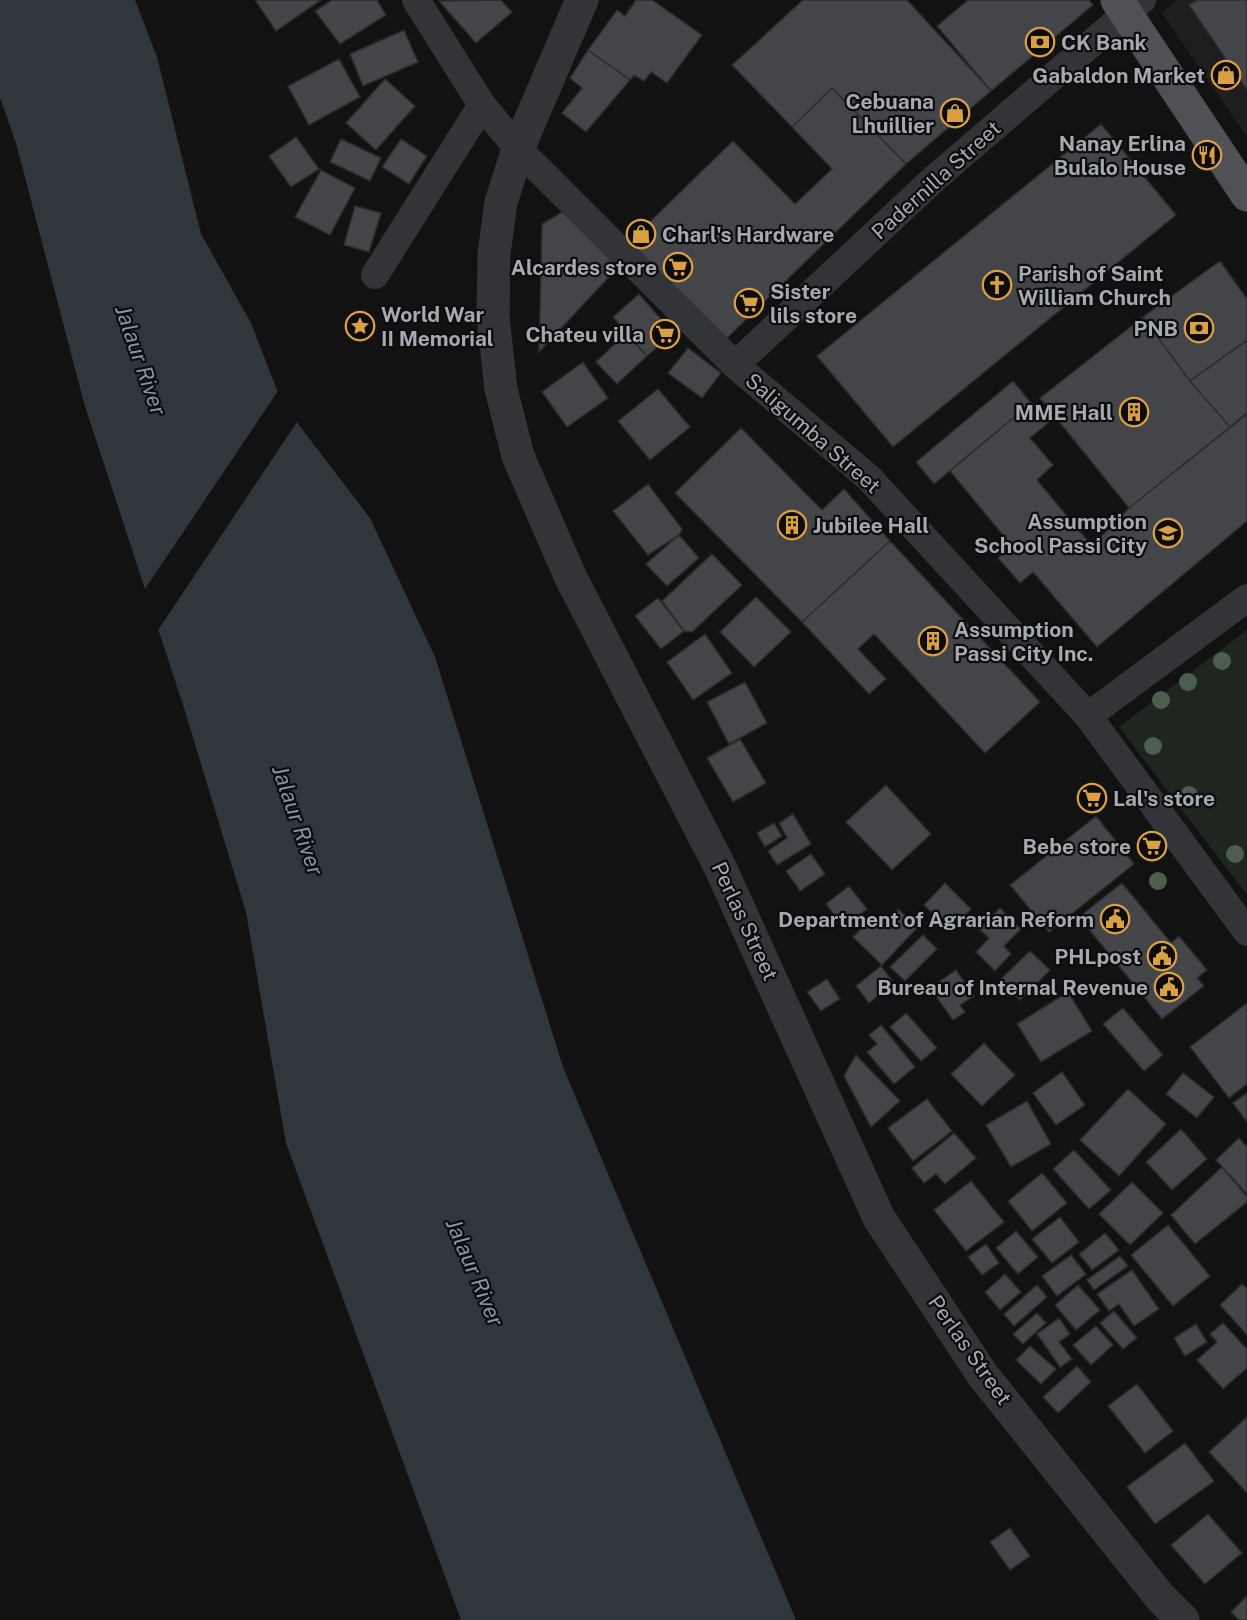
<svg xmlns="http://www.w3.org/2000/svg" width="1247" height="1620" viewBox="0 0 1247 1620" font-family="'Public Sans',sans-serif">
  <rect width="100%" height="100%" fill="#121213"/>
  <!-- built -->
  <path fill="#1e1e20" d="M1177,0H1247V137L1162,13Z"/>
  <!-- green -->
  <path fill="#1f251f" d="M1247,630V895L1119,727Z"/>
  <!-- water -->
  <path fill="#2f373c" d="M0,0H135L157,57L201,234L251,323L282,403L370,518L435,657L563,1067L796,1620H461L286,1143L246,912L184,708L84,403L16,143L0,98Z"/>
  <!-- pier -->
  <path fill="#121213" d="M280,388L285,401L299,419L156,633L143,592Z"/>
  <!-- building -->
  <path fill="#444548" stroke="#2c2c2f" stroke-width="1.5" d="M255,0H321L276,31Z
    M332,0H377L386,15L340,44L315,11Z
    M501,0L512,12L476,43L439,1Z
    M636,0H652L702,35L667,83L651,72L644,81L634,75L630,80L588,50L617,10L625,16Z
    M803,0H907L991,91L906,164L832,88L792,127L732,65Z
    M968,0H1089L1093,5L991,91L937,26Z
    M1197,0H1247V90L1189,5Z
    M404,30L418,62L363,86L350,54Z
    M588,50L630,80L586,132L562,113L582,88L570,78Z
    M339,59L360,97L309,125L288,86Z
    M385,79L415,106L376,150L346,123Z
    M832,88L906,164L725,340L629,242L733,141L795,204L832,169L792,127Z
    M1101,124L1176,215L893,447L817,356Z
    M296,137L319,169L291,187L269,156Z
    M341,139L381,158L370,181L330,162Z
    M401,139L427,156L409,184L382,167Z
    M321,170L355,188L330,235L295,217Z
    M355,206L381,213L369,252L344,245Z
    M564,211L619,266L539,352L542,224Z
    M1220,261L1247,299V340L1190,381L1143,317Z
    M639,294L673,333L647,356L613,317Z
    M1143,317L1190,381L1230,427L1129,508L1040,398Z
    M626,333L647,356L617,384L596,362Z
    M1247,340V413L1230,427L1190,381Z
    M688,348L721,373L702,398L668,373Z
    M583,362L608,398L567,427L542,392Z
    M1013,381L1031,403L934,484L916,462Z
    M658,389L690,427L650,460L618,421Z
    M1031,403L1048,423L1030,438L1053,465L1037,480L1092,546L1129,508L1247,414V521L1097,647L1033,572L1020,583L998,558L1012,546L950,471Z
    M741,428L822,510L844,489L890,541L802,622L675,493Z
    M648,484L682,529L679,535L648,555L613,511Z
    M679,535L699,558L667,586L646,564Z
    M890,541L1040,702L985,753L874,634L858,649L886,679L869,694L802,622Z
    M712,554L742,585L692,632L684,631L662,601Z
    M756,597L791,632L754,667L720,632Z
    M658,598L684,631L661,649L635,616Z
    M705,634L732,673L693,700L667,662Z
    M745,682L767,723L729,744L707,702Z
    M740,739L766,783L733,802L707,758Z
    M886,785L931,834L892,870L846,822Z
    M793,814L811,844L777,865L768,851L787,838L779,823Z
    M1096,816L1134,864L1049,932L1010,885Z
    M774,823L782,836L765,847L757,833Z
    M811,854L825,874L800,891L786,871Z
    M945,883L971,909L950,930L924,905Z
    M1122,883L1171,943L1179,936L1207,970L1197,978L1204,986L1162,1019L1079,917Z
    M849,886L867,909L843,927L826,904Z
    M1000,908L1021,929L1004,946L1011,954L995,971L976,952L989,938L979,929Z
    M898,909L918,927L882,965L853,937L873,917L882,926Z
    M923,935L937,949L905,981L890,967Z
    M1030,951L1050,970L1020,1000L1000,980Z
    M881,966L894,983L869,1003L856,986Z
    M956,970L974,996L960,1005L965,1012L953,1020L930,988Z
    M827,979L840,999L821,1011L807,992Z
    M1068,992L1092,1031L1041,1062L1017,1024Z
    M1247,1003V1084L1229,1098L1190,1047Z
    M1123,1008L1163,1055L1144,1071L1103,1024Z
    M906,1013L937,1048L921,1061L890,1027Z
    M881,1025L915,1067L894,1084L867,1052L877,1044L869,1035Z
    M984,1043L1015,1075L982,1106L951,1074Z
    M856,1055L900,1101L871,1127L844,1076Z
    M1062,1072L1085,1105L1056,1125L1033,1093Z
    M1183,1073L1214,1097L1197,1118L1166,1094Z
    M1128,1089L1166,1124L1119,1176L1080,1140Z
    M1247,1093V1122L1233,1103Z
    M927,1099L952,1131L913,1161L888,1128Z
    M1027,1101L1051,1144L1011,1167L986,1125Z
    M1181,1129L1207,1159L1172,1190L1146,1162Z
    M954,1133L976,1158L945,1184L936,1174L924,1183L912,1168Z
    M1239,1138L1247,1147V1194L1216,1160Z
    M1074,1150L1111,1190L1089,1209L1053,1169Z
    M1222,1167L1247,1197V1202L1195,1244L1171,1215Z
    M1042,1173L1067,1203L1032,1231L1008,1201Z
    M971,1181L1004,1222L966,1251L934,1210Z
    M1132,1182L1163,1213L1130,1245L1099,1214Z
    M1060,1217L1079,1242L1052,1263L1032,1239Z
    M1168,1225L1210,1276L1173,1306L1131,1255Z
    M1016,1231L1038,1257L1018,1274L996,1248Z
    M1105,1233L1119,1250L1092,1270L1079,1254Z
    M986,1244L999,1263L982,1275L968,1257Z
    M1071,1255L1086,1274L1057,1296L1042,1276Z
    M1120,1256L1128,1266L1094,1290L1087,1280Z
    M1132,1270L1159,1309L1134,1326L1119,1304L1109,1311L1097,1294Z
    M1005,1274L1021,1292L1000,1310L985,1292Z
    M1242,1284L1247,1289V1335L1220,1305Z
    M1037,1285L1047,1297L1014,1326L1004,1314Z
    M1078,1285L1100,1310L1076,1330L1055,1305Z
    M1114,1311L1137,1338L1123,1349L1100,1323Z
    M1037,1313L1046,1323L1023,1344L1013,1334Z
    M1059,1318L1070,1334L1059,1342L1072,1359L1060,1367L1037,1334Z
    M1223,1323L1247,1349V1368L1223,1389L1197,1360L1217,1342L1210,1334Z
    M1196,1324L1207,1342L1185,1356L1174,1338Z
    M1096,1326L1113,1345L1091,1365L1073,1345Z
    M1030,1346L1056,1369L1041,1384L1016,1360Z
    M1077,1366L1091,1382L1058,1413L1043,1397Z
    M1137,1384L1173,1431L1145,1453L1108,1406Z
    M1247,1417V1493L1209,1452Z
    M1185,1443L1214,1481L1155,1524L1127,1487Z
    M1208,1514L1242,1553L1205,1584L1171,1545Z
    M1010,1528L1030,1556L1010,1570L990,1542Z
    M1247,1596V1620H1239L1231,1612Z"/>
  <g fill="none" stroke-linecap="round" stroke-linejoin="round">
    <!-- minor -->
    <path stroke="#333438" stroke-width="28" d="M416,0L482,105L518,149L735,365L869,478L1088,716L1247,932
      M375,275L482,105
      M735,365L935,178L1142,0
      M1088,716L1247,598"/>
    <!-- tertiary -->
    <path stroke="#333438" stroke-width="33" d="M582,0L518,149L501,202L494,254L493,317L501,389L518,456L570,576L720,867L879,1218L982,1374L1160,1597L1183,1620"/>
    <!-- primary -->
    <path stroke="#505156" stroke-width="33" d="M1117,0L1247,195"/>
  </g>
  <!-- trees -->
  <g fill="#4d5d4e">
    <circle cx="1222" cy="661" r="9"/>
    <circle cx="1188" cy="682" r="9"/>
    <circle cx="1161" cy="700" r="9"/>
    <circle cx="1153" cy="746" r="9"/>
    <circle cx="1189" cy="795" r="9"/>
    <circle cx="1096" cy="804" r="9"/>
    <circle cx="1235" cy="854" r="9"/>
    <circle cx="1158" cy="881" r="9"/>
  </g>
  <!-- icons -->
  <defs>
    <g id="bank-ring" transform="scale(1.5)"><circle r="9.5" fill="#0d0d0e" stroke="#daa043" stroke-width="1.5"/><path d="M-6-4H6V4H-6ZM0-2.3a2.3 2.3 0 1 0 0 4.6a2.3 2.3 0 1 0 0-4.6Z" fill="#daa043"/></g>
    <g id="shop-ring" transform="scale(1.5)"><circle r="9.5" fill="#0d0d0e" stroke="#daa043" stroke-width="1.5"/><path d="M-5-2.5h2.3a2.7 3.5 0 0 1 5.4 0H5L5.5 6h-11ZM-1.5-2.5h3a1.5 2.3 0 0 0-3 0Z" fill="#daa043"/></g>
    <g id="restaurant-ring" transform="scale(1.5)"><circle r="9.5" fill="#0d0d0e" stroke="#daa043" stroke-width="1.5"/><path d="M-5-6h1v4h1v-4h1v4h1v-4h1v5L-1.5 .5V6h-2V.5L-5-1ZM5-6V6H3V1.5H1.5Q1.5-4 5-6Z" fill="#daa043"/></g>
    <g id="supermarket-ring" transform="scale(1.5)"><circle r="9.5" fill="#0d0d0e" stroke="#daa043" stroke-width="1.5"/><path d="M-6-5.5h2.5l.6 2H6L4.5 2H-2.5L-4.4-4H-6ZM-1.5 3.2a1.3 1.3 0 1 0 .1 0ZM3 3.2a1.3 1.3 0 1 0 .1 0Z" fill="#daa043"/></g>
    <g id="church-ring" transform="scale(1.5)"><circle r="9.5" fill="#0d0d0e" stroke="#daa043" stroke-width="1.5"/><path d="M-1.2-6h2.4v3.5h3.3v2.4h-3.3V6h-2.4V-.1h-3.3v-2.4h3.3Z" fill="#daa043"/></g>
    <g id="sight-ring" transform="scale(1.5)"><circle r="9.5" fill="#0d0d0e" stroke="#daa043" stroke-width="1.5"/><path d="M0-6L1.8-2.2L6-1.7L2.9 1.2L3.7 5.4L0 3.3L-3.7 5.4L-2.9 1.2L-6-1.7L-1.8-2.2Z" fill="#daa043"/></g>
    <g id="building-ring" transform="scale(1.5)"><circle r="9.5" fill="#0d0d0e" stroke="#daa043" stroke-width="1.5"/><path d="M-4-6H4V6H1V3H-1V6H-4ZM-2.5-4.3h1.7v1.8h-1.7ZM.8-4.3h1.7v1.8H.8ZM-2.5-1h1.7V.8h-1.7ZM.8-1h1.7V.8H.8Z" fill="#daa043"/></g>
    <g id="school-ring" transform="scale(1.5)"><circle r="9.5" fill="#0d0d0e" stroke="#daa043" stroke-width="1.5"/><path d="M0-5L7-2L0 1L-7-2ZM-4 1L0 2.5L4 1V4Q0 6-4 4Z" fill="#daa043"/></g>
    <g id="civic-ring" transform="scale(1.5)"><circle r="9.5" fill="#0d0d0e" stroke="#daa043" stroke-width="1.5"/><path d="M-.6-6.5H3V-4.5H.6V-3L4-1V1h2V6H-6V1h2V-1L-.6-3ZM-1.2 2.5V6h2.4V2.5Z" fill="#daa043"/></g>
  </defs>
  <g fill-rule="evenodd">
    <use href="#bank-ring" x="1040" y="42"/>
    <use href="#shop-ring" x="1226" y="75"/>
    <use href="#shop-ring" x="955" y="113"/>
    <use href="#restaurant-ring" x="1207" y="155"/>
    <use href="#shop-ring" x="641" y="234"/>
    <use href="#supermarket-ring" x="678" y="267"/>
    <use href="#church-ring" x="997" y="285"/>
    <use href="#supermarket-ring" x="749" y="303"/>
    <use href="#sight-ring" x="360" y="326"/>
    <use href="#bank-ring" x="1199" y="328"/>
    <use href="#supermarket-ring" x="665" y="334"/>
    <use href="#building-ring" x="1134" y="412"/>
    <use href="#building-ring" x="792" y="525"/>
    <use href="#school-ring" x="1168" y="533"/>
    <use href="#building-ring" x="933" y="641"/>
    <use href="#supermarket-ring" x="1092" y="798"/>
    <use href="#supermarket-ring" x="1152" y="846"/>
    <use href="#civic-ring" x="1115" y="919"/>
    <use href="#civic-ring" x="1162" y="956"/>
    <use href="#civic-ring" x="1169" y="987"/>
  </g>
  <g text-anchor="middle" dominant-baseline="central" stroke-width="4.5" stroke-linejoin="round" paint-order="stroke">
    <!-- poi labels -->
    <g font-size="21" font-weight="bold" fill="#a5aab2" stroke="#0d0d0e" text-anchor="end">
      <text x="1061" y="42" text-anchor="start">CK Bank</text>
      <text x="1205" y="75">Gabaldon Market</text>
      <text x="934" y="101">Cebuana<tspan x="934" dy="24">Lhuillier</tspan></text>
      <text x="1186" y="143">Nanay Erlina<tspan x="1186" dy="24">Bulalo House</tspan></text>
      <text x="662" y="234" text-anchor="start">Charl's Hardware</text>
      <text x="657" y="267">Alcardes store</text>
      <text x="1018" y="273" text-anchor="start">Parish of Saint<tspan x="1018" dy="24">William Church</tspan></text>
      <text x="770" y="291" text-anchor="start">Sister<tspan x="770" dy="24">lils store</tspan></text>
      <text x="381" y="314" text-anchor="start">World War<tspan x="381" dy="24">II Memorial</tspan></text>
      <text x="1178" y="328">PNB</text>
      <text x="644" y="334">Chateu villa</text>
      <text x="1113" y="412">MME Hall</text>
      <text x="1147" y="521">Assumption<tspan x="1147" dy="24">School Passi City</tspan></text>
      <text x="813" y="525" text-anchor="start">Jubilee Hall</text>
      <text x="954" y="629" text-anchor="start">Assumption<tspan x="954" dy="24">Passi City Inc.</tspan></text>
      <text x="1113" y="798" text-anchor="start">Lal's store</text>
      <text x="1131" y="846">Bebe store</text>
      <text x="1094" y="919">Department of Agrarian Reform</text>
      <text x="1141" y="956">PHLpost</text>
      <text x="1148" y="987">Bureau of Internal Revenue</text>
    </g>
    <!-- street labels -->
    <g font-size="21" fill="#a5aab2" stroke="#0d0d0e">
      <text transform="translate(936 180) rotate(-42)">Padernilla Street</text>
      <text transform="translate(813 433) rotate(41)">Saligumba Street</text>
      <text transform="translate(745 921) rotate(65)">Perlas Street</text>
      <text transform="translate(970 1350) rotate(55)">Perlas Street</text>
    </g>
    <!-- water labels -->
    <g font-size="22" font-style="italic" fill="#8098a9" stroke="#0d0d0e">
      <text transform="translate(141 360) rotate(71)">Jalaur River</text>
      <text transform="translate(298 820) rotate(71)">Jalaur River</text>
      <text transform="translate(475 1272) rotate(67)">Jalaur River</text>
    </g>
  </g>
</svg>
